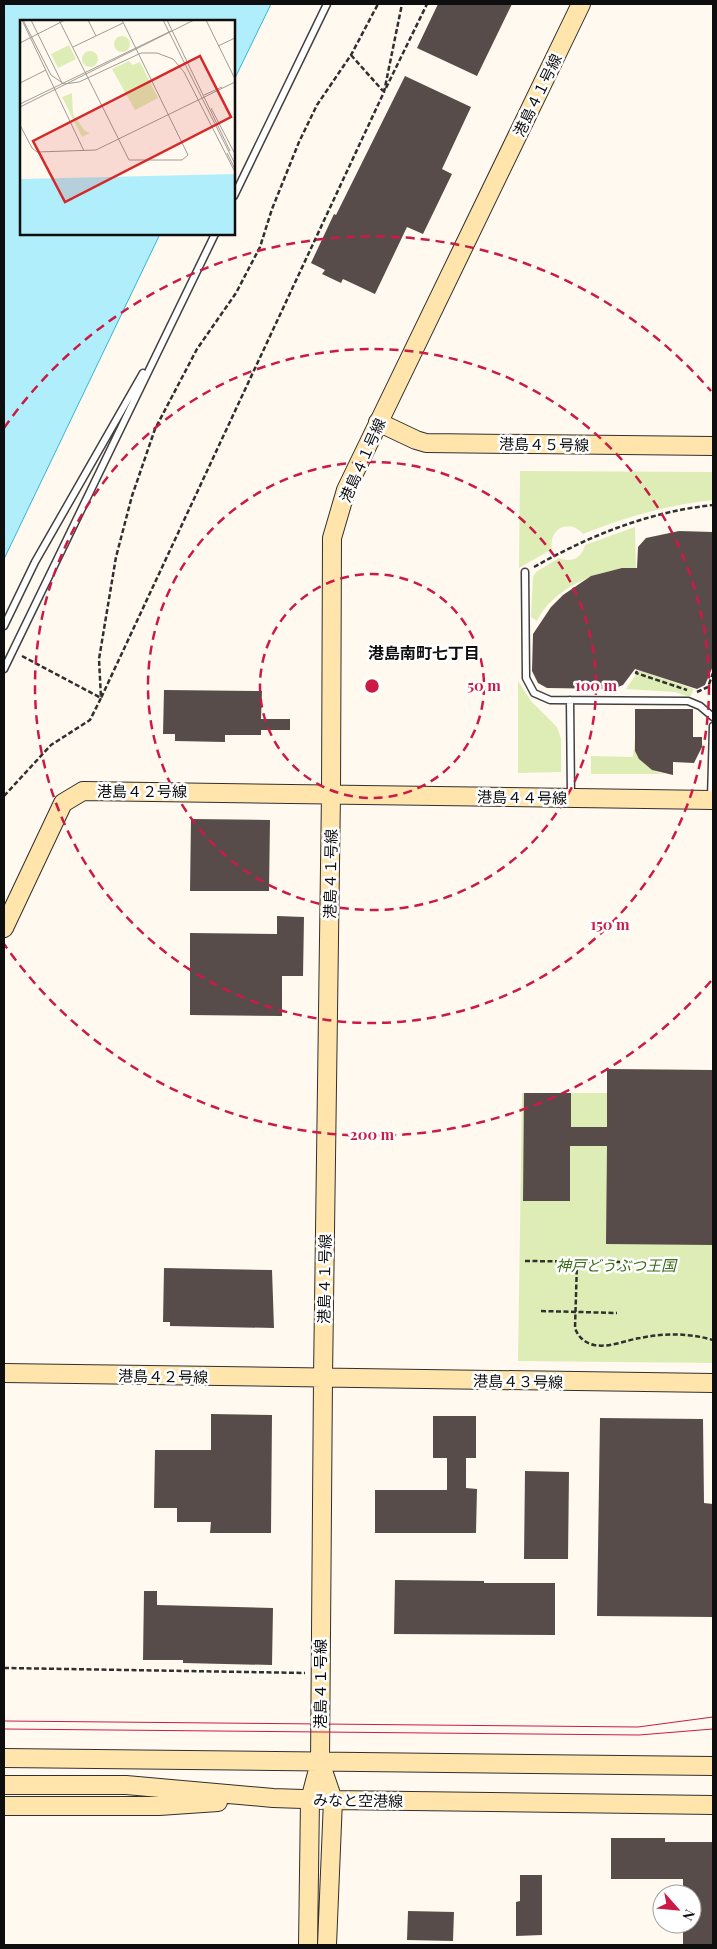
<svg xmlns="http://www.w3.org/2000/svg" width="717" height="1949" viewBox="0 0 717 1949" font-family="'Playfair Display','Noto Sans JP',serif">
  <rect width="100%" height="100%" fill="#fff9f0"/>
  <!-- green -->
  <path fill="#deedb6" d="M520,471L713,472V500C668,505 625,517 583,534C570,518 548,529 552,549L519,568Z
    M635,527L636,568C601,568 553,587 537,621L531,617L533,577L536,572L559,558C572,563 582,558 585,545Z
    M639,670L694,689L690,697L675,692L626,689Z
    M518,681L531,701L557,727L561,739V772L518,773Z
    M649,737L635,751C641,763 651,771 664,774H591V756L633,757L635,738Z
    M607,1069L713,1070V1363L518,1361L522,1093H607Z"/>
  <!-- water -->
  <path fill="#b0eefb" stroke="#31b7d8" d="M4,4H271L234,80V21H21V234H160L4,559Z"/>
  <!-- building -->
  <path fill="#584c4a" d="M438,4H512L477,76L417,48Z
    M405,76L471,107L442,169L452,174L423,234L407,227L375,294L343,279L341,283L322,274L325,270L311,263L334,214L336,215Z
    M679,531L713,532V666L705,685L697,689L635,669L623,685L613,689L547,688L538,683L532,671L533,634L551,607L563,595L591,576L622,568H637L638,547L646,538Z
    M164,690L262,691L261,719H290V730H261V735H225V742L175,741V734H163Z
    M635,709H693V737H702V747L694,763L673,762V775L652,770L639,759L635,751Z
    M191,819L270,820L269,891H190Z
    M277,916L304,917L303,976H282V1016L190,1015V933L277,934Z
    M607,1069L713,1070V1245L606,1244L607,1146H570V1201H523L524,1093H571V1127H607Z
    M164,1268L272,1270L274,1328L170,1326V1322H163Z
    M211,1414L272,1415L271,1533H210L211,1522H177V1508H154L155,1450H211Z
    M433,1416H476V1458H466V1488L477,1489L476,1533H375V1490H447V1458H433Z
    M600,1418L703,1419L704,1503L713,1504V1617L597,1616Z
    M525,1471L569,1472L568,1559H524Z
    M395,1580L484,1581V1583H555V1635L394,1634Z
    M144,1591H157V1605L273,1608L272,1665L183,1663V1660H143Z
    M611,1838H665V1842H713V1945H683V1924H692V1894H683V1879H611Z
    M520,1875H542V1935L516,1936V1902L520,1901Z
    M408,1911L454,1912L453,1941L407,1940Z"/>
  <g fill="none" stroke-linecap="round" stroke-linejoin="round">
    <!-- lane casing -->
    <g stroke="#414141" stroke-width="9">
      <path id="lane" d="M234,196L327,4
        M525,572L526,678L534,693L550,700L688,701L700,706L713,717
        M4,626L35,562L143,373
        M4,669L215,234
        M570,700L571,797
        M711,799L713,726"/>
    </g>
    <!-- secondary casing -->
    <g stroke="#303030" stroke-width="20">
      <path id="secondary" d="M378,422L416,440L426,443L713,446
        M4,928L63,803L83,791L713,800
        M4,1373L713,1383
        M4,1758L713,1766
        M320,1762L333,1800L327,1945
        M4,1785H126L273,1798L333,1800L713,1805
        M4,1806H159L218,1802
        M308,1945L310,1800L320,1762L323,1378L331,793L332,538L346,490L581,4"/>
    </g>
    <!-- path -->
    <path stroke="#303030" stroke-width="2.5" stroke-dasharray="5 2.5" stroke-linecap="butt" d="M351,55L383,91
      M386,88L427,4
      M534,567C591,535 648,512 713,505
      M22,656L101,698L384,92L402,4
      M637,671L636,673L687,690
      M697,692L708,687L713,673
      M4,796L51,745L90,720L101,698L99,659L116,557L132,496L155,429L197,349L236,293L260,247L272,209L299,142L317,105L351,55L378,4
      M525,1261L629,1262
      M577,1262L575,1328C578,1337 585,1343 594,1345C609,1348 627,1340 640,1338C665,1333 689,1333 713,1340
      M541,1311L617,1313
      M4,1668L305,1673"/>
    <!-- lane -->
    <use href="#lane" stroke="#fff" stroke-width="6"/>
    <!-- secondary -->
    <use href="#secondary" stroke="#ffe5ab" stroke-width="18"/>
    <!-- tram -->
    <path stroke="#cb1a46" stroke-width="1" d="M4,1721L638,1727L713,1717
      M4,1729L639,1735L713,1729"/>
  </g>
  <!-- distance rings -->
  <g fill="none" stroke="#cb1a46" stroke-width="2.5" stroke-dasharray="9 6">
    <circle cx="372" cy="686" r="112"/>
    <circle cx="372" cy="686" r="224"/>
    <circle cx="372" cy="686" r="337"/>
    <path d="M711 981A449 449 0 0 1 4 944M4 428A449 449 0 0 1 711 391"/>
  </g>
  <g text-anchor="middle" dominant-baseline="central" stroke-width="5" stroke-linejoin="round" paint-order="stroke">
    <!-- street labels -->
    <g font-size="15" fill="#0e0e0e" stroke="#fff">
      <text transform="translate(537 95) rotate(-64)">港島４１号線</text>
      <text transform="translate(544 444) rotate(1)">港島４５号線</text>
      <text transform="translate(362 460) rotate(-66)">港島４１号線</text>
      <text x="142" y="791">港島４２号線</text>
      <text transform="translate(522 797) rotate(1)">港島４４号線</text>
      <text transform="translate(330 874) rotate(-89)">港島４１号線</text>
      <text transform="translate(324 1279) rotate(-89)">港島４１号線</text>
      <text transform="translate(163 1376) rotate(1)">港島４２号線</text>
      <text transform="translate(518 1381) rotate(1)">港島４３号線</text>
      <text transform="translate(320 1684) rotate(-90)">港島４１号線</text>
      <text transform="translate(358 1800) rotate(1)">みなと空港線</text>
    </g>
    <!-- park labels -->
    <g font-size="15" font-style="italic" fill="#3b6c19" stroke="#fff">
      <text x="616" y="1265">神戸どうぶつ王国</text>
    </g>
    <!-- neighbourhood labels -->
    <g font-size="16" font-weight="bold" fill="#0e0e0e" stroke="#fff">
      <text x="424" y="652">港島南町七丁目</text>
    </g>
  </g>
  <!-- overview -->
  <g transform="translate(20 20)">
    <rect width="215" height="215" fill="#fff9f0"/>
    <path d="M94 24a8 8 0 1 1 16 0a8 8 0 1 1-16 0ZM49,25L56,39L38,48L31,34ZM62 39a8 8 0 1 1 16 0a8 8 0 1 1-16 0ZM109,41L112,45L120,42L138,78L115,90L92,49ZM52,73L53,94L65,111L70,113L62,117L42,77Z" fill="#deedb6"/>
    <path d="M215,154V215H0V159Z" fill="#b0eefb"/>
    <path fill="none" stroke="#9f9b96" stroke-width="1" d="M2,0L64,131M3,0L31,55L44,64L59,62L121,33H137L153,39L164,52L215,152M11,0L42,63M39,0L109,140H162L168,135L102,0M68,0L76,16M143,0L215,144M147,0L210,131M186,0L215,59M0,23L45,0M198,26L215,18M53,27L103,3M0,63L26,50M184,75L202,67M0,84L151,11M0,87L174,0M191,88L215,134M0,105L12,128L17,132L76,130L215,62M207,133L215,149"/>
    <path fill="#d62828" fill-opacity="0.15" stroke="#d62828" stroke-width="2.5" d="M180,36L211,97L45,182L13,121Z"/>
    <rect width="215" height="215" fill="none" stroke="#0e0e0e" stroke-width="2.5"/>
  </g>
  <circle cx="372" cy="686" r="8" fill="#cb1a46" stroke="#fff" stroke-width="2.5"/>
  <g font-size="15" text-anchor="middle" font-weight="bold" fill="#cb1a46" stroke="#fff" stroke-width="5" stroke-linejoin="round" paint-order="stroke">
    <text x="484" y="691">50 m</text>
    <text x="596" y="691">100 m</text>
    <text x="610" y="930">150 m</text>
    <text x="372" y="1140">200 m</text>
  </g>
  <!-- border -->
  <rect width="717" height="1949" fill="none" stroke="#0e0e0e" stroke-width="10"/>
  <!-- north arrow -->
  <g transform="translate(677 1909) rotate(117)"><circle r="24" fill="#ffffff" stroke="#9f9f9f"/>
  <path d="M0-4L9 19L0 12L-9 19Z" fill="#cb1a46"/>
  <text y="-8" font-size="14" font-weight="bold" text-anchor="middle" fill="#0e0e0e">N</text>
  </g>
</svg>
